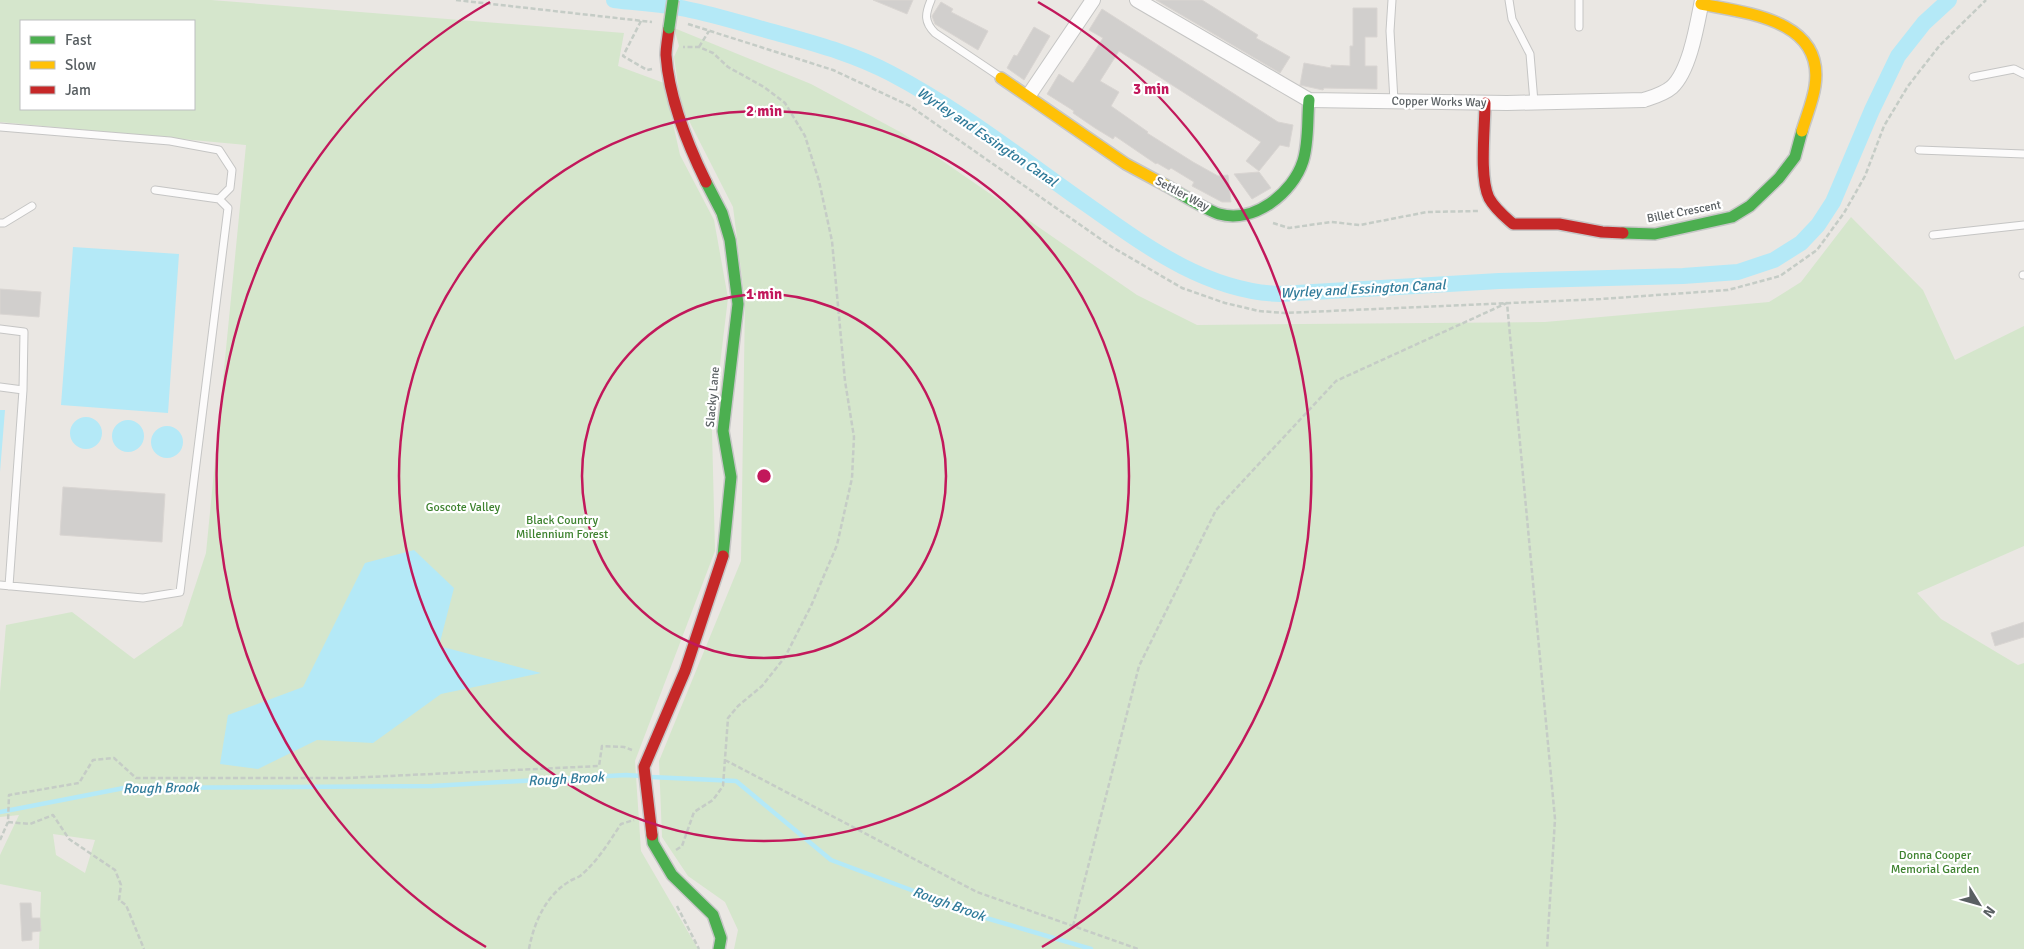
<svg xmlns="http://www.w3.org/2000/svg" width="2024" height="949" viewBox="0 0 2024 949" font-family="Signika,sans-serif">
  <rect width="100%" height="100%" fill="#eae7e3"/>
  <!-- green -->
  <path fill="#d5e6cc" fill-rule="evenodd" d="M0,0H211L624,33L618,66L664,83L680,155L714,220L728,298L712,431L715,551L635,761L641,851L698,949H39L41,892L0,884V855L19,815L0,817V692L6,625L72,612L134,659L182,626L206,553L246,145L0,122ZM21,21H194V109H21ZM53,834L95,840L85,873L56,855Z
    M674,28L811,84L902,133L1137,295L1197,325L1545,322L1769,302L1801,282L1851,217L1923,290L1955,360L2024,326V546L1917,593L1941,619L2018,665L2024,663V949H734L738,930L725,902L688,876L662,837L659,761L741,561L745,301L733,207L681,105L674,57L679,46Z"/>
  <!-- water -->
  <path fill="#b4e9f7" d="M73,247L179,254L168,413L61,405Z
    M0,410H5L0,472Z
    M70 433a16 16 0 1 1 32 0a16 16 0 1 1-32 0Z
    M112 436a16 16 0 1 1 32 0a16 16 0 1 1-32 0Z
    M151 442a16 16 0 1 1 32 0a16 16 0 1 1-32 0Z
    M414,550L454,588L439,646L541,673L441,694L373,743L317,740L258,769L220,764L228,715L303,687L365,563Z"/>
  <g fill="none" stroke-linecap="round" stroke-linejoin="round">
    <!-- stream -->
    <path stroke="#b4e9f7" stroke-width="4.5" d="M651,777L736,781L831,860L986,918L1091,949
      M0,812L124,788L432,786L626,775L641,776"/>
    <!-- canal -->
    <path stroke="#b4e9f7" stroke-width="16" d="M614,0C638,3 662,4 686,9C716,15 747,25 777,33C816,44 854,54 890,73C957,108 1017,155 1079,199C1139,241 1202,291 1280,294L1499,281L1683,276L1738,272L1774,260L1801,243L1818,225L1833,202L1872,110L1898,56L1924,23L1949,0"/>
  </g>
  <!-- building -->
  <path fill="#d1cfcd" stroke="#d9d5d2" d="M873,0H913L907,14Z
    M1156,0H1202L1258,35L1256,38L1290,57L1280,73Z
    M941,2L953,9L951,12L988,31L978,50L935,24L932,16Z
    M1353,8H1377V37H1365V66H1377V89L1324,88L1323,90L1300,85L1304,63L1331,68V65L1350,66V46H1353Z
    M1102,9L1278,122L1293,125L1289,147L1280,145L1259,171L1246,161L1261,142L1119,51L1100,81L1119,92L1111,106L1148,132L1147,133L1193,162L1218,176L1228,175L1231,202H1222L1192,186L1194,182L1171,168L1169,170L1157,163L1156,164L1115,136L1113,139L1095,128L1073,113L1074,111L1047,94L1059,74L1073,83L1085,66L1103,38L1089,30Z
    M1034,27L1050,36L1024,80L1007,68L1014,55L1017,56Z
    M1259,172L1271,188L1252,199L1234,174Z
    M0,289L41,292L39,317L0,314Z
    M63,487L165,494L162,542L60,535Z
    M2024,622V637L1995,646L1991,633Z
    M20,903H31L32,918H40L41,931L32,932V940L22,941Z"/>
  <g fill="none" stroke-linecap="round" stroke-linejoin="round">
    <!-- lane casing -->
    <g stroke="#c5c5c4" stroke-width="9">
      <path id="lane" d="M931,0C925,14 924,22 935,33L999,76
        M1392,0L1390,31L1394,101
        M1509,0L1512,19L1530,54L1534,102
        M1579,0V27
        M1973,77L2014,69L2024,74
        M0,127L170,141L219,150L232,170L230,188L219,199L155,190
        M1919,150L2024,154
        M0,223H4L32,206
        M1933,235L2024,225
        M2023,275H2024
        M0,329L24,332L23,390L9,586
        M0,387L23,390
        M0,585L143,598L180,592L228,208L219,199"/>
    </g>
    <!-- street casing -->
    <g stroke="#c5c5c4" stroke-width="16">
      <path id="street" d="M1137,0L1309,100L1507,103L1644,100C1653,97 1664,94 1672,87C1690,70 1697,25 1702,0
        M1029,95L1093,0"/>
    </g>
    <!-- fast casing -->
    <g stroke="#c6c6c6" stroke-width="14">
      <path id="fast" d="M706,182L722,213L730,240L738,304L723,431L731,477L723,556
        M1165,185C1178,192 1206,210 1219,214C1254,224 1293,193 1303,161C1309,142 1307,120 1309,100
        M1623,233L1655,234L1732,217L1750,206L1779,178L1795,157L1802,131
        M652,835L653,843L672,875L713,915L721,938L719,949"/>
    </g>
    <!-- slow casing -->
    <g stroke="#c6c6c6" stroke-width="14">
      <path id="slow" d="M1701,4C1747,13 1825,20 1815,86C1813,101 1806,117 1802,131
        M1001,78L1126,164L1165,185"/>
    </g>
    <!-- jam casing -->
    <g stroke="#c6c6c6" stroke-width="14">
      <path id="jam" d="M669,28C668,37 666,47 666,55C669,99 687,143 706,182
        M1485,103C1485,128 1479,177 1489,198C1495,209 1504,216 1513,224H1559L1602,232L1623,233
        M652,835L644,767L685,671L723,556"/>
    </g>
    <!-- path -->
    <path stroke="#c5ccc6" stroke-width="2.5" stroke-dasharray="5 2.5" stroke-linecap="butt" d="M456,0L652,22
      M641,21L623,56L647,70L652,69
      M688,24L833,70L910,106L1112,247L1182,288L1225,303L1259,311L1285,313L1601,299L1728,290L1780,276L1817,250L1844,213L1865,176L1884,126L1908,86L1940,45L1986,0
      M699,47L709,31
      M1273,223L1289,228L1331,222L1360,225L1427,212L1479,211
      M725,760L977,892L1138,949
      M8,822L30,824L53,815L69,839L115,870L121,885L119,900L126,905L144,949
      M0,840L8,822L9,795L79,783L93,760L114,758L136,778H347L599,766L602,746L624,747L632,750
      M676,850L682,846L694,812L713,800L723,786L728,718L738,706L762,686L785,657L811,606L837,545L852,478L854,437L845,381L832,241L819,181L805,136L785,103L764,87L728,67L713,53L699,47H683
      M677,906L699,949
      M1073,926L1139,666L1216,510L1336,381L1507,303L1555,819L1547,949
      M529,949C534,922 546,895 570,881C573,879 577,878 580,876C598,861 609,842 621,824L634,820"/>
    <!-- lane -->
    <use href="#lane" stroke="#fcfbfb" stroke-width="7"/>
    <!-- street -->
    <use href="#street" stroke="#fcfbfb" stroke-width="14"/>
    <!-- fast -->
    <use href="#fast" stroke="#4caf50" stroke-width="11"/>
    <!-- slow -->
    <use href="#slow" stroke="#ffc107" stroke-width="11"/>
    <!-- jam -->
    <use href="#jam" stroke="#c62828" stroke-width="11"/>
    <!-- fast-bridge casing -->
    <g stroke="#c6c6c6" stroke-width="14" stroke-linecap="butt">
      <path id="fast-bridge" d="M669,28L673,0"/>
    </g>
    <!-- fast-bridge -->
    <use href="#fast-bridge" stroke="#4caf50" stroke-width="11"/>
  </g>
  <!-- distance rings -->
  <g fill="none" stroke="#c2185b" stroke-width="2.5">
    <circle cx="764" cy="476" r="182"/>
    <circle cx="764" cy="476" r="365"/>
    <path d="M486 947A547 547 0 0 1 490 2M1038 2A547 547 0 0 1 1042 947"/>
  </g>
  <g text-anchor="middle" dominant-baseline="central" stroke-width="4.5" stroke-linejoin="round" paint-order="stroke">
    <!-- street labels -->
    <g font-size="12" fill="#595f62" stroke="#fff">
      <text transform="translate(1439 102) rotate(1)">Copper Works Way</text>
      <text transform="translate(1182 194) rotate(28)">Settler Way</text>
      <text transform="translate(1684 212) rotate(-11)">Billet Crescent</text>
      <text transform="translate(713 397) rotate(-85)">Slacky Lane</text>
    </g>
    <!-- park labels -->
    <g font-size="12" fill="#3e822f" stroke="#fff">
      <text x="463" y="507">Goscote Valley</text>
      <text x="562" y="520">Black Country<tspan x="562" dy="14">Millennium Forest</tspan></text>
      <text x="1935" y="855">Donna Cooper<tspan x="1935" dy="14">Memorial Garden</tspan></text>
    </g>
    <!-- water labels -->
    <g font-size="14" font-style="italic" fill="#307b9a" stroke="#fff">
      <text transform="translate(987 137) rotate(34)">Wyrley and Essington Canal</text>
      <text transform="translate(1363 289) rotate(-3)">Wyrley and Essington Canal</text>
      <text transform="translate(566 779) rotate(-3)">Rough Brook</text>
      <text transform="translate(161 788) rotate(-1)">Rough Brook</text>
      <text transform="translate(949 904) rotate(20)">Rough Brook</text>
    </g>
  </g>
  <circle cx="764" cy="476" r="8" fill="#c2185b" stroke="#fff" stroke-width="2.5"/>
  <g font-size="15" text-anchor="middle" font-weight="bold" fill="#c2185b" stroke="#fff" stroke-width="4.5" stroke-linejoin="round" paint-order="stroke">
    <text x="1151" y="94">3 min</text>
    <text x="764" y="116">2 min</text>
    <text x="764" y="299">1 min</text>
  </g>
  <!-- legend -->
  <rect x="20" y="20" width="175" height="90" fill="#ffffff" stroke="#bdbfc0"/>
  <rect x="30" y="36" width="25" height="8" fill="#4caf50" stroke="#bdbfc0"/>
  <text x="65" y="45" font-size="15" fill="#595f62">Fast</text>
  <rect x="30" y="61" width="25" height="8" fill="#ffc107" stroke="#bdbfc0"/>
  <text x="65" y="70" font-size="15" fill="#595f62">Slow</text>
  <rect x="30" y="86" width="25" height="8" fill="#c62828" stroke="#bdbfc0"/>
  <text x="65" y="95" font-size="15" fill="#595f62">Jam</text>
  <!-- north arrow -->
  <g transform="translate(1979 904) rotate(127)" stroke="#ffffff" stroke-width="4" paint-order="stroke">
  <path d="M0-4L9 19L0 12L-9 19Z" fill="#595f62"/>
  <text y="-8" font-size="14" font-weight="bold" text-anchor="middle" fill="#595f62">N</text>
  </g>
</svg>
